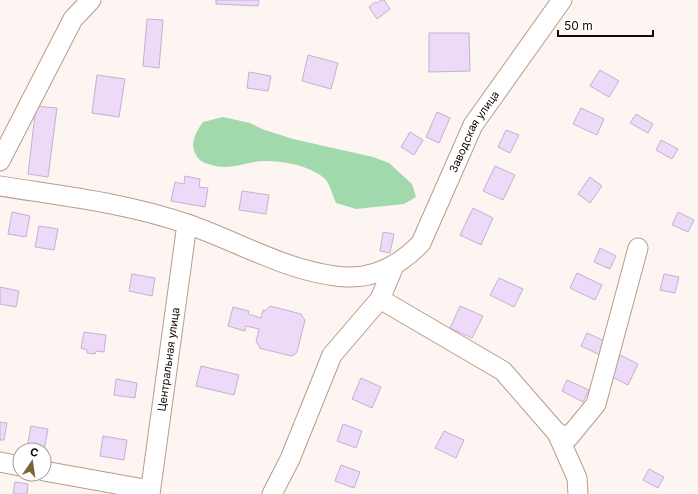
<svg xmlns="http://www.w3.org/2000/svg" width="698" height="494" viewBox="0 0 698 494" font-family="Inter,sans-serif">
  <rect width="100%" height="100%" fill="#fcf5f1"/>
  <!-- green -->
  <path fill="#a1d9ad" d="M223,117L250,123L262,129L293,139L373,157L389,163L412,184L416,197L404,204L356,209L336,203C333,197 329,181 324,178C310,166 284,161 266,161C247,161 231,171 212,165C203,163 199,161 195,153C190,142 196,132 203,122Z"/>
  <!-- building -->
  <path fill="#eddaf9" stroke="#c4b1cf" d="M216,0H259L258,6L216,4Z
    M381,0H384L390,9L377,19L369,7L375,2L377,3Z
    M147,19L163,20L159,68L143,66Z
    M429,33H469L470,71L429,72Z
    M308,55L338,63L331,89L302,81Z
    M600,70L619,81L609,97L590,86Z
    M249,72L271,76L268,91L247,88Z
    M97,75L125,79L119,117L92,113Z
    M36,106L57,108L48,177L28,174Z
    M581,108L604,119L597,135L573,124Z
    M437,112L450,118L439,143L426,137Z
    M636,114L653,124L648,133L630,123Z
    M506,130L519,135L510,153L498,147Z
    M410,132L423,140L414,155L401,147Z
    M661,140L678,149L672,159L656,150Z
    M495,166L515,175L503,200L483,191Z
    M185,176L200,179L199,187L208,188L205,207L171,201L175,182L184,184Z
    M590,177L602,186L590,203L578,194Z
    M242,191L269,195L266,214L239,210Z
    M473,208L493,218L481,245L460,235Z
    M12,212L30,216L26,237L8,234Z
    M678,212L694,220L688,232L672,225Z
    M39,226L58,229L54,250L35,247Z
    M383,232L394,234L390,253L380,251Z
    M600,248L616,256L610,269L594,262Z
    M577,273L602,285L595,300L570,288Z
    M132,274L155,278L152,296L129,291Z
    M664,274L679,277L675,293L660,290Z
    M499,278L523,289L514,307L490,295Z
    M0,287L19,291L16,307L0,304Z
    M270,306L301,314L304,319L305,320L297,352L294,355L291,356L259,348L260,347L256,342L259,329L246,326L245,331L228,326L233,307L249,311L248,314L261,318L263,310L265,311Z
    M460,306L483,316L472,338L450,328Z
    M84,332L106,335L104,352L96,351L95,354L87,353V350L81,348Z
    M587,333L607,342L600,355L581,346Z
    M620,355L638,364L628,385L610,376Z
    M201,366L239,375L234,395L196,386Z
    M361,378L381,387L372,408L352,399Z
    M116,379L137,383L135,398L114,395Z
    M567,380L589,390L583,402L562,391Z
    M0,422L7,423L4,440H0Z
    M343,424L362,431L356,448L337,441Z
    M31,426L48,429L44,451L27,448Z
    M444,431L464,440L456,458L435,448Z
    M103,436L127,440L124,460L100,456Z
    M341,465L360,472L354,488L335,481Z
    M649,469L664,477L658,488L643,480Z
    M15,482L28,484L27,494H13Z"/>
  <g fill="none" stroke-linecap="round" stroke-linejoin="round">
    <!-- minor casing -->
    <g stroke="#bb9c89" stroke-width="21">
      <g id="minor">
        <path d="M0,161L73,19L91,0"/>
        <path id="s1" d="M0,186C62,196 127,203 187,224C234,240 279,267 329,275C334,276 341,277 347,277C377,278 401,264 421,243L473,125L562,0"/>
        <path d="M380,299L503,371L557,433L577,478L578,494"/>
        <path d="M557,433L569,437L596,404L638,248"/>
        <path d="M0,462L20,466"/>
        <path d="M44,471L150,490"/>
        <path id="s2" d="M150,494L187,224"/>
        <path d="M272,494L290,459L332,355L380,299L394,266"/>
      </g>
    </g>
    <!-- minor -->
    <use href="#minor" stroke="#fff" stroke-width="19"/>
  </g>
  <g text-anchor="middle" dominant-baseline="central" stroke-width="3" stroke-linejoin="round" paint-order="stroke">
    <!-- street labels -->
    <g font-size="11" fill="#150b05" stroke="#fff">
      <text stroke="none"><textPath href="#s1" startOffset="568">Заводская улица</textPath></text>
      <text stroke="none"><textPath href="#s2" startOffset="136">Центральная улица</textPath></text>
    </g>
  </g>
  <!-- north arrow -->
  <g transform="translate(32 462) rotate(13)"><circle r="19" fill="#ffffff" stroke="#a19d9b"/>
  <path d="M0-3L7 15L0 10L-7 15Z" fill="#796534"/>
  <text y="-6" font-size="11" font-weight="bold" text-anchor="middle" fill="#150b05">С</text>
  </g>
  <!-- scale -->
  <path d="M558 30v6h95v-6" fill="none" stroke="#150b05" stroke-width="2"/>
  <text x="564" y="30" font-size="12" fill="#150b05" stroke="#ffffff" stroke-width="3" paint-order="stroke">50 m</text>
</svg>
